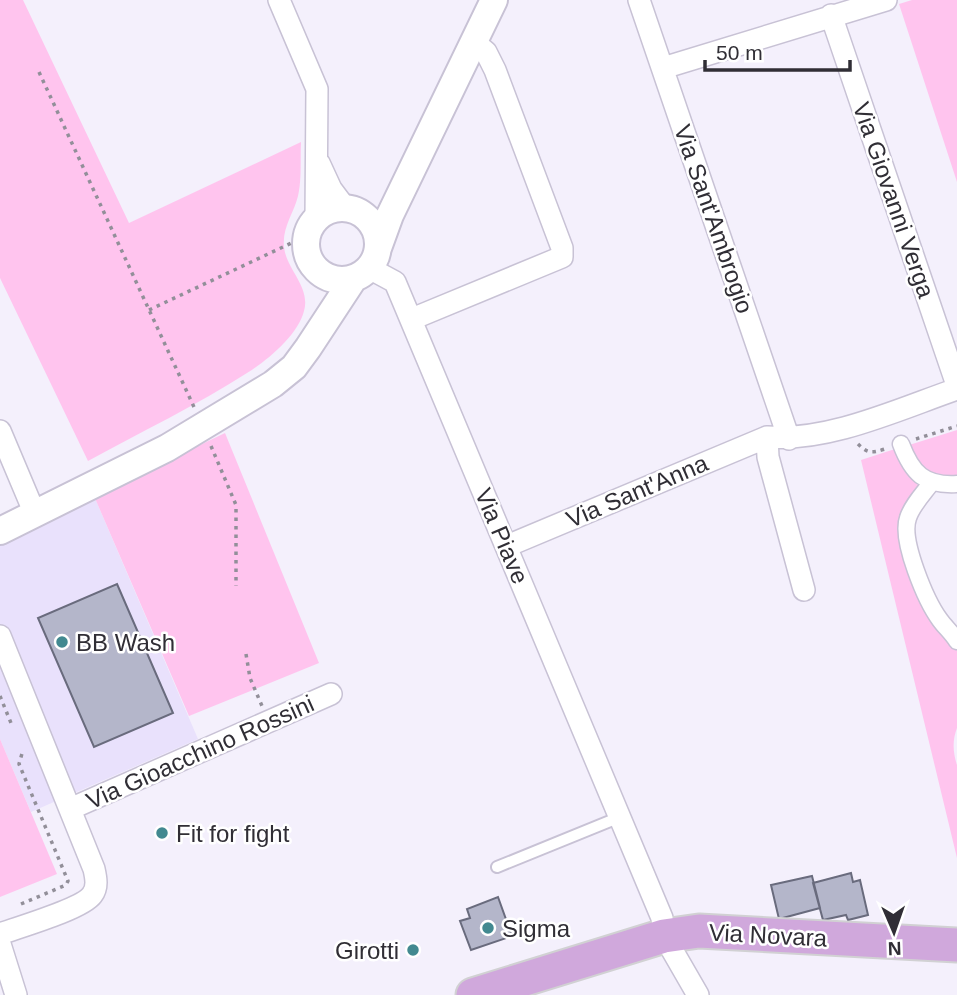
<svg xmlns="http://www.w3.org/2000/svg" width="957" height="995" viewBox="0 0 957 995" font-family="Arial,sans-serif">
  <rect width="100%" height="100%" fill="#f4f0fc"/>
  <!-- built -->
  <path fill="#e9e1fc" d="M94,496L198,739L31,812L0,739V535Z"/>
  <!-- green -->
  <path fill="#ffc4ee" d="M0,0H23L129,223L301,142C300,159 302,179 298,196C294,213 282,227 284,247C286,269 311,287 304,311C298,335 268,360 247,373C197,405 141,432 88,461L0,278Z
    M912,0H957V182L899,4Z
    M957,430V479L927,473L906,446Z
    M225,433L319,663L189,716L94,496Z
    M895,449L919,487L901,520L957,648V728C952,741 953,753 957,765V858L861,460Z
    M0,739L57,874L0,897Z"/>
  <!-- building -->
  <path fill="#b4b6ca" stroke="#696b7d" stroke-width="2" d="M117,584L173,713L94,747L38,618Z
    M851,873L853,882L860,880L868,915L848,920L846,915L823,920L813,883Z
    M812,876L820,908L779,919L771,885Z
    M498,897L512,936L471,950L460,921L470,918L467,909Z"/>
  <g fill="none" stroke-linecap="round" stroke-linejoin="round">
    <!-- service casing -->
    <g stroke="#c8c2d5" stroke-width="14">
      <path id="service" d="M497,867L620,817"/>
    </g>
    <!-- pedestrian casing -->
    <g stroke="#c8c2d5" stroke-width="19">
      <path id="pedestrian" d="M901,444C912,473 924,486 957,484
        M932,482C924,493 912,505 908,518C900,540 926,601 940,620C945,627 952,633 957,641"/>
    </g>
    <!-- minor casing -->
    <g stroke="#c8c2d5" stroke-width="24">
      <path id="minor" d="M279,0L317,89L316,219
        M639,0L789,439
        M831,15L957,385
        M663,68L886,0
        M319,163L331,189L346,209
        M369,268L395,282L662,918L664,936L698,995
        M412,319L562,257V248L495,70L486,52L474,42
        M0,431L35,514
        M767,437L768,457L804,590
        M507,546L767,437C829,442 899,409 957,389
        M0,636L94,869C96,878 98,887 92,895C82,909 19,927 0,934
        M70,809L331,694
        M0,944L16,995"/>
    </g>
    <!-- tertiary casing -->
    <g stroke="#c8c2d5" stroke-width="30">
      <path id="tertiary" d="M306 244a36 36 0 1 1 72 0a36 36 0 1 1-72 0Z
        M378,248L390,215L494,0
        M0,531L167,448L273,384L294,367L308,348L354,278"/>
    </g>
    <!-- primary casing -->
    <g stroke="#d1d1d3" stroke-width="37">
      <path id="primary" d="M473,995L664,936L699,931L957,945"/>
    </g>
    <!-- path -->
    <path stroke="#928f99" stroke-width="3.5" stroke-dasharray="3.5 5" stroke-linecap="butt" d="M39,72L194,407
      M149,310L300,239V230
      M916,439L957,426
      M858,444C868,454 872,453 885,449
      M211,446L236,505V586
      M246,654L250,678L262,706
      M0,696L11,723
      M21,904L66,885L68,881L19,764L23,750"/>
    <!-- service -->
    <use href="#service" stroke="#fff" stroke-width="10"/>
    <!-- pedestrian -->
    <use href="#pedestrian" stroke="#fff" stroke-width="16"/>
    <!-- minor -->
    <use href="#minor" stroke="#fff" stroke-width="21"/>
    <!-- tertiary -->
    <use href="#tertiary" stroke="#fff" stroke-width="26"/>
    <!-- primary -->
    <use href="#primary" stroke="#d0a8dc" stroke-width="33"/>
  </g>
  <!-- markers -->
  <g fill="#428990" stroke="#fff" stroke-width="2.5">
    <circle cx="62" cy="642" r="7"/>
    <circle cx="162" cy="833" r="7"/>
    <circle cx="488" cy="928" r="7"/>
    <circle cx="413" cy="950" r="7"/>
  </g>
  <g text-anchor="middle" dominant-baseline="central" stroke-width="5" stroke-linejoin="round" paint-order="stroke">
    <!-- street labels -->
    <g font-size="24" fill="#302e35" stroke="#fff">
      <text transform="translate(894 200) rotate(71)">Via Giovanni Verga</text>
      <text transform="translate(714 219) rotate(71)">Via Sant'Ambrogio</text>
      <text transform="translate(637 491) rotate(-23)">Via Sant'Anna</text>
      <text transform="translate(502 536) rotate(67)">Via Piave</text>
      <text transform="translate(200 752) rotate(-24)">Via Gioacchino Rossini</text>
      <text transform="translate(768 935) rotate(3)">Via Novara</text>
    </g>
    <!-- poi labels -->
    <g font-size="24" fill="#302e35" stroke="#fff" text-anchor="start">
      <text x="76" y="642">BB Wash</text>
      <text x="176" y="833">Fit for fight</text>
      <text x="502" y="928">Sigma</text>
      <text x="399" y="950" text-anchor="end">Girotti</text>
    </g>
  </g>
  <!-- north arrow -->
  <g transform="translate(894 932) rotate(178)" stroke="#ffffff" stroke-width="5" paint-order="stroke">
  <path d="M0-5L12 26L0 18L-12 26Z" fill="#302e35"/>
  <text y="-10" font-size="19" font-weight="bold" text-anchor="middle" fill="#302e35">N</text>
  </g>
  <!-- scale -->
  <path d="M705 60v10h145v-10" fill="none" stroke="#302e35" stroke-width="3.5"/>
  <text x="716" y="60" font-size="21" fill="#302e35" stroke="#ffffff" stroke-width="5" paint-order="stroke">50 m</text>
</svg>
